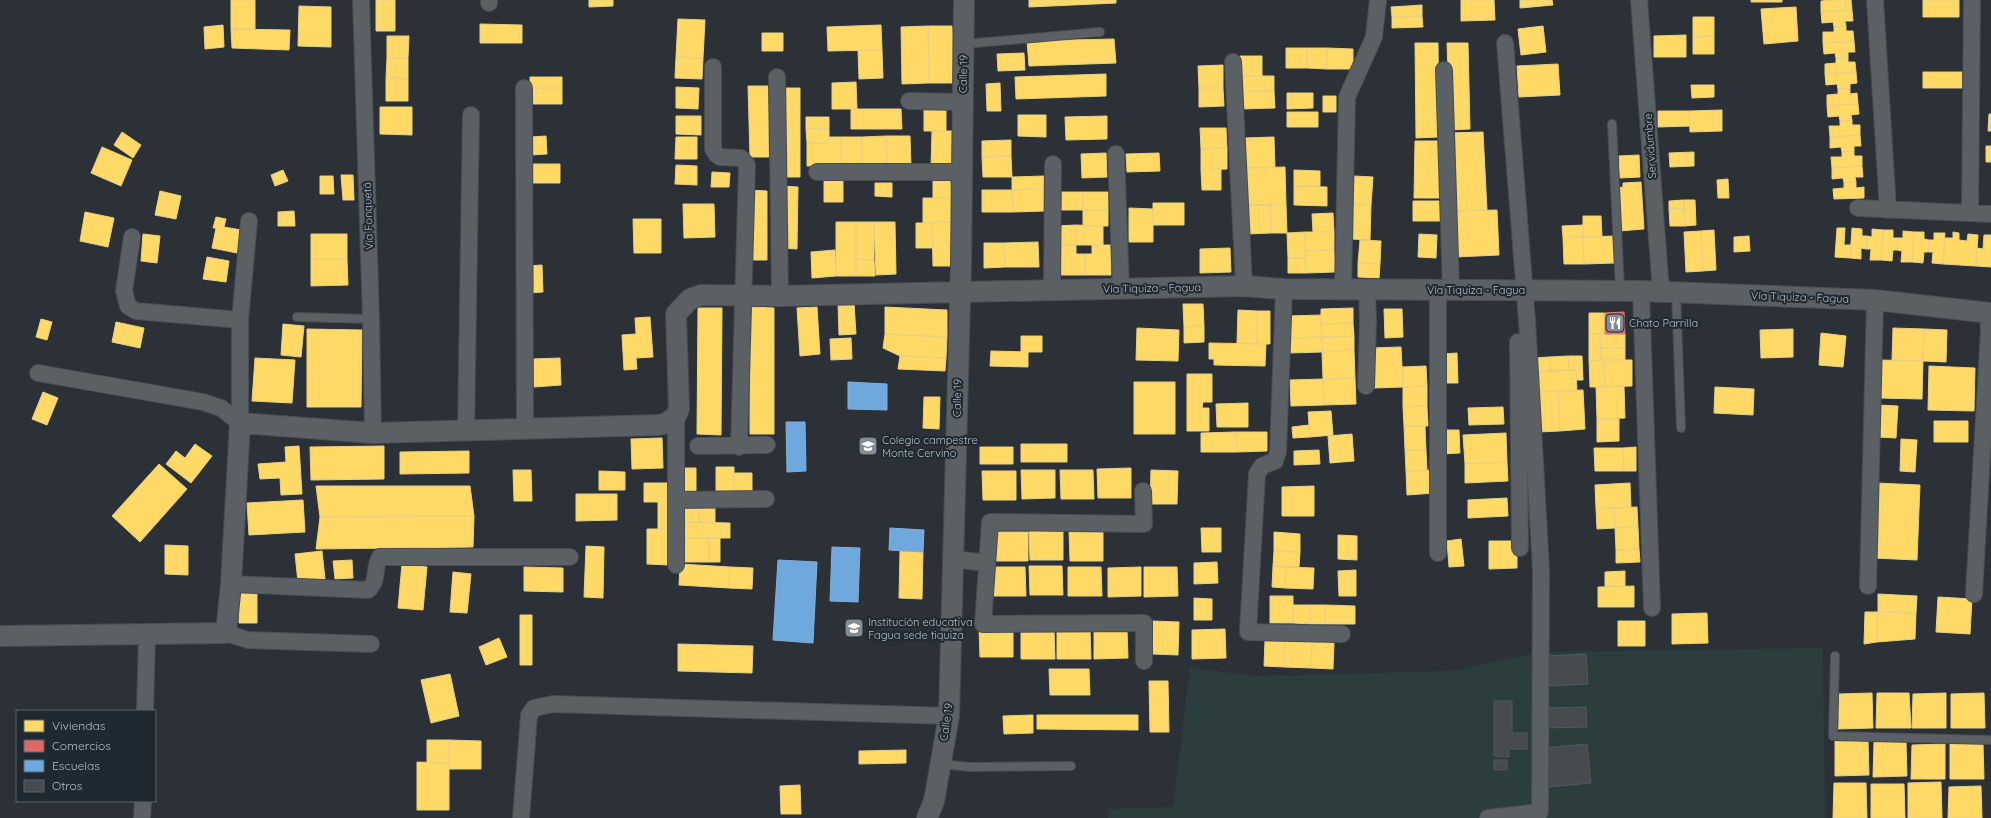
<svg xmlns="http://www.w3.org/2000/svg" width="1991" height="818" viewBox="0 0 1991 818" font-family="Quicksand,sans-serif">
  <rect width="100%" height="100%" fill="#2b3136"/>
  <!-- green -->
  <path fill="#2b3e3d" d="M1823,648L1825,818H1108V809L1173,807L1190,668L1257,676L1450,671L1541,652Z"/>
  <!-- homes -->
  <path fill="#ffd966" stroke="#e9d183" d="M231,0H255V29H231Z
    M376,0H395V31H376Z
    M589,0H613V6L589,7Z
    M1029,0H1116V3L1029,7Z
    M1461,0H1494L1495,20L1461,21Z
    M1520,0H1552L1553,5L1520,8Z
    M1751,0H1782V2H1751Z
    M1832,0H1851L1852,10L1821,12V1Z
    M1923,0H1959V17H1923Z
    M1422,5V16L1392,17L1391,7Z
    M299,6L331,7V47L298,46Z
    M1796,7L1798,41L1764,44L1761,9Z
    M1852,10L1853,21H1845L1846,26L1834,27L1833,22L1822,23L1821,12Z
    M1422,16L1423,27L1392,28V17Z
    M1693,17H1714V36L1693,37Z
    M678,19L705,20L703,58L676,57Z
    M480,24L522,25V43H480Z
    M223,25L224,47L205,49L204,27Z
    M881,25L882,50L828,51L827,27Z
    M928,26L929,83L902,84L901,27Z
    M928,26H952L954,83H929Z
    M1543,26L1546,52L1521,55L1518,29Z
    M1846,26V31H1853L1854,41L1823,43V32H1834V27Z
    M231,29L290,30L289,50L232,48Z
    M762,33H783V51H762Z
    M1686,35V57H1654V36Z
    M387,36H409L408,58H387Z
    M1714,36V54H1693V37Z
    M1114,39L1116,63L1029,66L1027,41Z
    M1854,41L1855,52H1848V57L1836,58L1835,53L1824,54L1823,43Z
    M1415,43H1438L1439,137L1416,138Z
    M1447,43H1468L1470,129L1450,130Z
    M1286,48H1307V68H1286Z
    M1307,48H1327V69L1307,68Z
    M1327,48L1353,49V69H1327Z
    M858,50H882L883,78L859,79Z
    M1024,53L1025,70L998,71L997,54Z
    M1240,56H1262V76H1240Z
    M676,57L703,58L702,79L675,78Z
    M1848,57V62H1855L1856,72L1825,74V64L1836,63V58Z
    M387,58H408V79L386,78Z
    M1558,64L1560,95L1519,97L1517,66Z
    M1223,65V88H1199L1198,66Z
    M1856,72L1857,83L1850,84V89H1838L1837,84L1826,85L1825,74Z
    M1923,72H1962V88H1923Z
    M1106,74V96L1016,99L1015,77Z
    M1240,76H1274V91H1241Z
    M530,77H562V88H530Z
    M386,78L408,79V101H386Z
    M856,82L857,109H832V83Z
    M1000,83L1001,111H987L986,84Z
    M1691,85H1714V97L1692,98Z
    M748,86H768L769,157H750Z
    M676,87L699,88L698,109L676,108Z
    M530,88H562V104H530Z
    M781,88H800V177H781Z
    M1199,88H1223L1224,106L1199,107Z
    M1838,89H1850V94L1857,93L1858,104L1827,106V95L1838,94Z
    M1241,91H1274L1275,108L1241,109Z
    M1287,93H1313V108L1287,109Z
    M1323,96H1336V112H1323Z
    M1858,104L1859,114L1851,115L1852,120L1840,121L1839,116L1828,117L1827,106Z
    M380,107H412V135L380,134Z
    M924,107H946V131H924Z
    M851,109H901L902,129H851Z
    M1722,110V131L1690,132L1689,111Z
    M1658,111H1689L1690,126L1658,127Z
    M1287,112H1318V127H1287Z
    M1989,114H1991V131H1988Z
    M1018,115H1046V137L1018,136Z
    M676,116H701V135L676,134Z
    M1107,116V139L1066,140L1065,117Z
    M806,117H829V129H806Z
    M1852,120V125H1860V135L1830,137L1829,126H1840V121Z
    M1200,128H1226L1227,148L1201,149Z
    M806,129H829V143H807Z
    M932,131H953L952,167H931Z
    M122,132L141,145L133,158L114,145Z
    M1483,132L1487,210L1453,211L1449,133Z
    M1860,135L1861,146H1854V151L1842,152L1841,147L1830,148V137Z
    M546,136L547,154L531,155L530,137Z
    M886,136H910L911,165H887Z
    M886,136L887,165H862V137Z
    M676,137H697V159H675Z
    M829,137H841V166H807V143H829Z
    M841,137H862V165L841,166Z
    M1274,137L1275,167L1245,168L1244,138Z
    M1011,140V156L982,157V141Z
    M1415,141H1440L1439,198H1414Z
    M1986,146H1991V162H1986Z
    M102,147L132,160L121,186L91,173Z
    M1227,148V169L1201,170V149Z
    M1854,151V156H1862V166L1832,168L1831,157H1842V152Z
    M1694,152V166L1670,167L1669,153Z
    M1106,153L1107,177L1082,178L1081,154Z
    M1159,153L1160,171L1127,172L1126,154Z
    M1639,155L1640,177L1620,178L1619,156Z
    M1011,156L1012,177H983L982,157Z
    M532,164H560V183H532Z
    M676,165L697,166V185L675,184Z
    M1862,166L1863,177H1855L1856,182L1844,183L1843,178L1832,179V168Z
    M1285,167L1286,204L1246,205L1245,168Z
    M1221,169V190H1202L1201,170Z
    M283,170L288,181L275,186L271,175Z
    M1294,170L1320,171V186H1294Z
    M712,172L730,173L729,187H711Z
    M341,175H353L354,200H343Z
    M824,175H843V202H824Z
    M320,176H333L334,194H320Z
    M1044,176V189L1012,190V177Z
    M1354,176L1373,177L1371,205L1353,204Z
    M933,179H950L951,198H933Z
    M1728,179L1729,198H1718L1717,180Z
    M1641,182L1644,229L1620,231L1617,188L1623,187V183Z
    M1856,182V188L1864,187V198L1834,199L1833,189L1844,188V183Z
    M875,183H892V197L875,196Z
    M781,186L798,187L797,249L780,248Z
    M1294,186L1327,187V206L1294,205Z
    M1044,189L1045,211L1013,212L1012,190Z
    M747,190L767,191V260H747Z
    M982,190H1012L1013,212H982Z
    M160,191L181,196L176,219L155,215Z
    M1056,192H1083V210H1056Z
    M1083,192H1108V210H1083Z
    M923,198H951V222L923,223Z
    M1684,200V209H1669V201Z
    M1684,200H1695L1696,225L1685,226Z
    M1413,201H1440V221H1413Z
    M1153,203H1184V225H1153Z
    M683,204H714L715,237L684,238Z
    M1286,204L1287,233H1271L1270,205Z
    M1353,204L1371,205L1370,240L1351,239Z
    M1246,205H1270L1271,233L1247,234Z
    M1129,208L1153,209V242H1129Z
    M1669,209H1684L1685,226H1670Z
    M1083,210H1108V226H1083Z
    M1497,210L1499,255L1455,257L1453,211Z
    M294,211L295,226H278V212Z
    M85,212L114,218L108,247L80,241Z
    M1333,213L1334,232H1313L1312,214Z
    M1583,216H1601L1602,237H1583Z
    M216,217L226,219L224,227L241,230L237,253L212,248L216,228H213Z
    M633,219H661V253H634Z
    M836,222H856V276H836Z
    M856,222H874V260L856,259Z
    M874,222H895L896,274L876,275Z
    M951,222L952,266H933L932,223Z
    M916,223H932L933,248H916Z
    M1076,225L1103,226V245H1076Z
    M1076,225V245H1057L1056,226Z
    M1583,225V237L1563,238L1562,226Z
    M1837,228H1845L1844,245H1851L1850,258L1835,257Z
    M1852,228L1862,229V236H1867L1866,249L1861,248V259L1850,258Z
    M1872,229L1883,230L1881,260H1870L1871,249H1866L1867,236L1872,237Z
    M1714,230L1716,270L1703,271L1701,231Z
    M1883,230H1893V238H1898L1897,250H1893L1892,261L1881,260Z
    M1701,231L1703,271L1686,272L1684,232Z
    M1903,231L1914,232L1912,262H1901L1902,251L1897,250L1898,238H1903Z
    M1305,232L1306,258H1288L1287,233Z
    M1305,232H1334V250L1305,251Z
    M1914,232H1924V239L1929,240L1928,252H1924L1923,263L1912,262Z
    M1953,232L1959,233V240L1967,241L1968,234L1978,235L1976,266L1943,264L1945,238H1953Z
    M1934,233H1945L1943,264L1932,263L1933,252H1928L1929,240H1934Z
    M143,234L160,236L157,263L141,261Z
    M311,234H347V259H311Z
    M1419,234L1437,235L1436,258L1418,257Z
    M1984,235H1991V267L1976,266L1977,248L1983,249Z
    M1614,236L1615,263L1584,264L1583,237Z
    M1749,236L1750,251L1734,252V237Z
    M1583,237L1584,264H1564L1563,238Z
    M1360,240L1381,241L1380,264L1358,263Z
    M1038,242L1039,267H1005L1004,243Z
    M984,243H1004L1005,267L984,268Z
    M1057,245H1076V254H1085V275H1057Z
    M1092,245H1111V275H1085V254H1092Z
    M1230,248L1231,272L1200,273V249Z
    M835,250L836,276L812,278L811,252Z
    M1334,250L1335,272L1306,273L1305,251Z
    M207,257L229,261L226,282L203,279Z
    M1288,258H1306V273H1288Z
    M311,259H347L348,285L311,286Z
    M856,259L874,260L875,276H856Z
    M1358,263L1380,264L1379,278L1358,277Z
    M542,265L543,292L528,293L527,266Z
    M854,303L856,334L839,335L838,304Z
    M1183,304H1203L1204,326L1184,327Z
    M750,307L774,308V434H750Z
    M817,307L820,354L800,356L797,308Z
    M885,307L947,310V337L885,334Z
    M698,308H722L721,435L697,434Z
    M1353,308V323L1321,324V309Z
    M1384,309H1402L1403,337L1385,338Z
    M1238,310L1257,311V344L1237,343Z
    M1257,311H1270V344H1257Z
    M1589,313H1605V334H1589Z
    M1321,315L1322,337L1289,338L1288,316Z
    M650,317L653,357L636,358L637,369L624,370L622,335L636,334L635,318Z
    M41,319L52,322L47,340L36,337Z
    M116,322L144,328L140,348L112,342Z
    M1353,323L1354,336L1322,337L1321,324Z
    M283,324L304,326L301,357L281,355Z
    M1204,326V342L1184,343V327Z
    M1137,328L1179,330L1178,361L1136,360Z
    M1893,328L1924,329L1923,361L1892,360Z
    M307,329L362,330L361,407H307Z
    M1793,329V357L1761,358L1760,330Z
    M1924,329L1947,330L1946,362L1923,361Z
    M1821,333L1846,336L1843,367L1819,365Z
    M885,334L947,337L946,358L900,356L883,348Z
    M1589,334H1600L1601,360L1589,361Z
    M1600,334H1625V348H1600Z
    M1021,336H1042V352H1021Z
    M1354,336V350L1322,352V337Z
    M1322,337V352L1289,353V338Z
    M851,338L852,359L831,360L830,339Z
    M1209,343L1266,344L1265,366L1214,365V359H1209Z
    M1401,347L1403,387L1373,388L1371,348Z
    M1600,348H1625V360H1601Z
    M1354,350L1355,378L1323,379L1322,352Z
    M991,351L1028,352V367L990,366Z
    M1457,353L1458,383H1444L1443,354Z
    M900,356L946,358L945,371L898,369Z
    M1568,356H1582L1583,380H1577L1576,370H1569Z
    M1568,356L1569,370L1550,371L1549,357Z
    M1549,357L1550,371L1534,372V358Z
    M255,358L295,360L292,403L252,401Z
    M560,358L561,385L534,387L532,359Z
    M1601,360H1604L1605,387H1590L1589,361Z
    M1604,360H1632V386L1605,387Z
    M1880,360L1923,361L1922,399L1879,398Z
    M1426,366L1427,386L1403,387L1402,367Z
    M1929,366L1975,368L1974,411L1928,410Z
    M1576,370L1577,391L1535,392L1534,372Z
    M1187,374H1212V402H1203L1202,408H1209V431H1187Z
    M1355,378L1356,404L1324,405L1323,379Z
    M1323,379L1324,405L1291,406L1290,380Z
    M1134,382H1175V434H1134Z
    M1427,386V406L1403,407V387Z
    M1624,386L1625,418L1597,419L1596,387Z
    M1715,387L1754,389L1753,415L1714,413Z
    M1583,390L1585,429L1560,431L1558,391Z
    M1558,391L1560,431L1538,432L1535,392Z
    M43,392L58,398L47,425L32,419Z
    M924,397H940L939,429L923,428Z
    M1248,403V427H1217L1216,404Z
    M1878,405L1898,406L1896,438L1877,437Z
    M1427,406L1428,426H1404L1403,407Z
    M1503,407L1504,424L1469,425L1468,408Z
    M1331,411L1333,435L1310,437L1308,412Z
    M1597,419H1619V441L1597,442Z
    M1934,421H1968V442H1934Z
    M1309,425L1310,437L1293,438L1292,427Z
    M1404,426H1425L1426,450H1405Z
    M1440,430H1459L1460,453L1442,454Z
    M1236,432L1237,452H1201V433Z
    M1236,432H1267V451L1237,452Z
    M1506,433L1507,462L1465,464L1463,435Z
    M1352,434L1354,461L1330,463L1328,436Z
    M662,438L663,468L632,469L631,439Z
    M1901,439L1917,440L1915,472L1900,471Z
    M195,444L212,456L191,483L166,464L176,451L185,458Z
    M1021,444H1067V462H1021Z
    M299,446L302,494L281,495L280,478L260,479L258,464L286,462L285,447Z
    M384,446V479L311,480L310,447Z
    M980,447H1013V464H980Z
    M1636,447V471H1624L1623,448Z
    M1594,448H1623L1624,471H1595Z
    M1319,450L1320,464L1294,465V451Z
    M1405,450H1426L1427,470L1406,471Z
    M469,451V473L400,474V452Z
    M1507,462L1508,481L1465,483V464Z
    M159,464L187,489L140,542L112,516Z
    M716,467H734V492H716Z
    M684,468H696V494H684Z
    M1131,468V498H1098L1097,469Z
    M513,470H531L532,501H514Z
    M1021,470H1055V498L1022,499Z
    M1060,470H1093L1094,499H1061Z
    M1151,470L1178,471L1177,504H1150Z
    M1434,470L1435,493L1407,495L1406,471Z
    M599,471L625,472V490H599Z
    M982,471H1016V500H983Z
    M734,473H752V492H734Z
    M644,483H668L669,529H658V502H644Z
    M1630,483L1631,507L1596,509L1595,485Z
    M1876,483L1920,485L1917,560L1873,558Z
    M316,486H470L474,516L320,517Z
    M1314,486V516H1282V487Z
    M576,494H617V520L576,521Z
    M1507,498L1508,516L1468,518V500Z
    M303,500L305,532L249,535L247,503Z
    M684,501H699V522H684Z
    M699,501H715V523L699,522Z
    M1637,507L1638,527L1615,528L1614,508Z
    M1614,508L1615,528L1597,529L1596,509Z
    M474,516L473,547L316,549L320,517Z
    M684,522L730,523V538H684Z
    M1638,527L1639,549L1616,550L1615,528Z
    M1201,528H1221V552H1202Z
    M647,529H669V565L647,564Z
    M1063,530V560H1030L1029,531Z
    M995,532H1028V561H995Z
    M1069,532H1103V561H1070Z
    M1274,532L1300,534V552L1274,551Z
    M1338,535L1357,536V560L1338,559Z
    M684,538H709V562H684Z
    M709,538H720V562H709Z
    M1461,539L1464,566L1449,567L1447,541Z
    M1489,541H1517V568L1489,569Z
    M165,545L188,546V575L165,574Z
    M586,546L604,547L603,598L584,597Z
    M1639,549L1640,562L1616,563V550Z
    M322,551L325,579L298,582L295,554Z
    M900,551L923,552L922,599L899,598Z
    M1274,551L1300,552L1299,567L1273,566Z
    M352,560L353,578L335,579L333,561Z
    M1217,562L1218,583L1194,584V563Z
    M402,564L427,567L423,610L398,608Z
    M680,564L730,567L729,588L679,585Z
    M1029,566H1062L1063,595H1030Z
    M1273,566L1286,567L1285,588L1272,587Z
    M524,567L563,568V592L524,591Z
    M730,567L753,568L752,589L729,588Z
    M992,567H1025L1026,596H992Z
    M1068,567H1101L1102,596H1068Z
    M1141,567V596L1108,597V568Z
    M1144,567H1177L1178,596L1144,597Z
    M1286,567L1314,568L1313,589L1285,588Z
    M1356,570V596H1339L1338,571Z
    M1625,571V586H1605V572Z
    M453,572L471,574L467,613L450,612Z
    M1634,586V607H1598V587Z
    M239,591H257V623H239Z
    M1878,594L1917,596L1916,613L1878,612Z
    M1270,596H1293V623H1270Z
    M1938,597L1972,599L1970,634L1936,632Z
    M1194,598L1212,599V620H1194Z
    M1293,605H1310V624L1293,623Z
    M1310,605H1325V624H1310Z
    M1325,605L1355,606V624H1325Z
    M1865,612H1878L1877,642L1864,644Z
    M1878,612L1916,613L1915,639L1877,642Z
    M1707,613L1708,643L1672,644V614Z
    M520,615H532V665H520Z
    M1153,621L1179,622L1178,655L1152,654Z
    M1618,621H1645V646H1618Z
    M1013,627V657H980L979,628Z
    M1127,629L1128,658L1094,659V630Z
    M1225,629L1226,658L1192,659V630Z
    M1021,630H1054L1055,659H1021Z
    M1057,630H1090L1091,659H1057Z
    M499,638L507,657L486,665L479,647Z
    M1265,640L1285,641L1284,667L1264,666Z
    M1285,641L1312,642L1311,668L1284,667Z
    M1312,642L1334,643L1333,669L1311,668Z
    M678,644L753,646L752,673L678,671Z
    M1049,669H1089L1090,695H1050Z
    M450,674L459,716L431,723L421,680Z
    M1149,681H1168L1169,732H1150Z
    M1872,693L1873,728L1838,729L1839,694Z
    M1877,693H1909L1911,728H1876Z
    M1946,693V728H1912L1913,694Z
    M1984,693L1985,728H1951V694Z
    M1033,715V733L1004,734L1003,716Z
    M1037,715H1138V730L1037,729Z
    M427,740H449V763H427Z
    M449,740L481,741V769H449Z
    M1868,740L1869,775L1835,776V741Z
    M1906,741L1907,776L1873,777L1874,742Z
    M1983,743L1984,779H1950V744Z
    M1945,744V779H1911L1912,745Z
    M906,750V763L859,764V751Z
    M417,762L449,763V810H417Z
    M1941,782L1942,818H1908V783Z
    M1834,783H1866L1867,818H1833Z
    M1871,784H1904L1905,818H1871Z
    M800,785L801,814H781L780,786Z
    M1981,786L1982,818H1948L1949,787Z"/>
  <!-- shops -->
  <path fill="#e06666" stroke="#d38183" d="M1624,312L1625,334H1605V313Z"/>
  <!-- schools -->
  <path fill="#6fa8dc" stroke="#84afd6" d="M848,382L887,384V410L848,409Z
    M786,422H805L806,471L787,472Z
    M890,528L924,530L923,552L889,550Z
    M832,547L860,548L858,602L830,601Z
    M778,560L817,562L813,643L773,640Z"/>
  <!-- building -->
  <path fill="#464b4f" stroke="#53595e" d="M1586,654L1588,684L1548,686L1546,656Z
    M1494,701H1512V733H1527V749H1509V757L1494,756Z
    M1586,707L1587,727L1543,728L1542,708Z
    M1587,744L1591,783L1548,787L1544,748Z
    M1494,760H1507V770H1494Z"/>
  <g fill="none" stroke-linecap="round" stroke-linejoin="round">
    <!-- service casing -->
    <g stroke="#494d51" stroke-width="10">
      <path id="service" d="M964,44L1100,32
        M1612,124L1620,290
        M1676,293L1681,428
        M297,317L371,319
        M1835,656L1833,736L1991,740
        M940,764L970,767L1071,766"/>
    </g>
    <!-- minor casing -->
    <g stroke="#494d51" stroke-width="18">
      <path id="minor" d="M361,0L371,319L373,433
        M489,0V3
        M1639,0L1661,292
        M1875,0L1888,210
        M1233,62L1244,286
        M713,67V149L716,154L720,157L741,158L747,165L739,447
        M1444,70L1451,290
        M777,77L780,296
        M524,88L525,427
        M909,101L963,102
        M1116,154L1121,289
        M817,172H962
        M1858,208L1991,214
        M1970,213L1972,0
        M132,237L124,291L128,306L136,311L240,320
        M1284,289L1278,452L1275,461L1262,466L1257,474L1248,632L1342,634
        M1343,289L1347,97L1374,37L1378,0
        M1052,290L1053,164
        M1438,290V553
        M1641,291L1652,608
        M1518,342L1520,548
        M38,373L203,402L221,408L240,423
        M1366,386L1368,321L1367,290
        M676,416V565
        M240,423V320L249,221
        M466,431L471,115
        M698,446L767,445
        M1143,491L1144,524L990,522L983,624L1144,623V661
        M676,500L766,499
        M953,559L987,563
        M231,584L368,590C379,581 373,568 380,557H570
        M1868,586L1875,300
        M1974,594L1989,330L1988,313
        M226,633L248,640L371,644
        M145,711L147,634
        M142,818L143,801
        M521,818L529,715L534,708L553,704L949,716
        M1488,818L1540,812L1541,570L1527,320L1505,43"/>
    </g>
    <!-- tertiary casing -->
    <g stroke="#494d51" stroke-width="22">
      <path id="tertiary" d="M0,636L226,633L231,584L240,423L373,433L658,425L667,423L676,416L679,409L676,314L690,299L701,295L780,296L1244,286L1284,289L1641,291L1875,300L1991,313
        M927,818L934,801L949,716L961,263L964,0"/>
    </g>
    <!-- service -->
    <use href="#service" stroke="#5b6065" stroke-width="8"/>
    <!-- minor -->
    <use href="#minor" stroke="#5b6065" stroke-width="16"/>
    <!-- tertiary -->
    <use href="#tertiary" stroke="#5b6065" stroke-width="20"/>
  </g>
  <!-- icons -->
  <defs>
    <g id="restaurant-square" transform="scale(1)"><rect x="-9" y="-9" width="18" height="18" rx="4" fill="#858d94" stroke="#1f2931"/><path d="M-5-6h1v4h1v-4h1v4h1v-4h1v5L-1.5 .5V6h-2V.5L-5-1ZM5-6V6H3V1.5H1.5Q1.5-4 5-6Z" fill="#fff"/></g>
    <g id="school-square" transform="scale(1)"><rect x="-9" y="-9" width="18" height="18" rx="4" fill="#858d94" stroke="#1f2931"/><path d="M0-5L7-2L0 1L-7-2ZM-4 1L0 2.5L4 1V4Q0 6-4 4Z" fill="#fff"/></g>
  </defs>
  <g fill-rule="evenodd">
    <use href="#restaurant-square" x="1615" y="323"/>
    <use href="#school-square" x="868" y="446"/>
    <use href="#school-square" x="854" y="628"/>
  </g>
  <g text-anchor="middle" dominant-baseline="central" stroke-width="4" stroke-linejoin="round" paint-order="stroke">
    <!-- street labels -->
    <g font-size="11" fill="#b6bfc7" stroke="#1f2931">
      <text transform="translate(963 74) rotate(-89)">Calle 19</text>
      <text transform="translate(1650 146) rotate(-94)">Servidumbre</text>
      <text transform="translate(368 216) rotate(-92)">Vía Fonquetá</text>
      <text transform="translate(1152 288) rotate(-1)">Vía Tiquiza - Fagua</text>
      <text x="1476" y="290">Vía Tiquiza - Fagua</text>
      <text transform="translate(1800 297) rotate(2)">Vía Tiquiza - Fagua</text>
      <text transform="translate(957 398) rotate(-89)">Calle 19</text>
      <text transform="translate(946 722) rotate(-82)">Calle 19</text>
    </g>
    <!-- poi labels -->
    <g font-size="11" fill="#b6bfc7" stroke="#1f2931" text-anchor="start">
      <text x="1629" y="323">Chato Parrilla</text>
      <text x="882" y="440">Colegio campestre<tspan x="882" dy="13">Monte Cervino</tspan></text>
      <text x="868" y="622">Institución educativa<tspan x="868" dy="13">Fagua sede tiquiza</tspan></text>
    </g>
  </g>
  <!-- legend -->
  <rect x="16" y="710" width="140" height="92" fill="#1f2931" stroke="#5b656d"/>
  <rect x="24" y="720" width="20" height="12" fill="#ffd966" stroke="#5b656d"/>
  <text x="52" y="730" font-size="12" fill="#b6bfc7">Viviendas</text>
  <rect x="24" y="740" width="20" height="12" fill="#e06666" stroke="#5b656d"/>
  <text x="52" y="750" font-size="12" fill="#b6bfc7">Comercios</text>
  <rect x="24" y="760" width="20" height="12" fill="#6fa8dc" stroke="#5b656d"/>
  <text x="52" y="770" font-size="12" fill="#b6bfc7">Escuelas</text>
  <rect x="24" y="780" width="20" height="12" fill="#464b4f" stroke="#5b656d"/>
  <text x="52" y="790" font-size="12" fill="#b6bfc7">Otros</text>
</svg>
